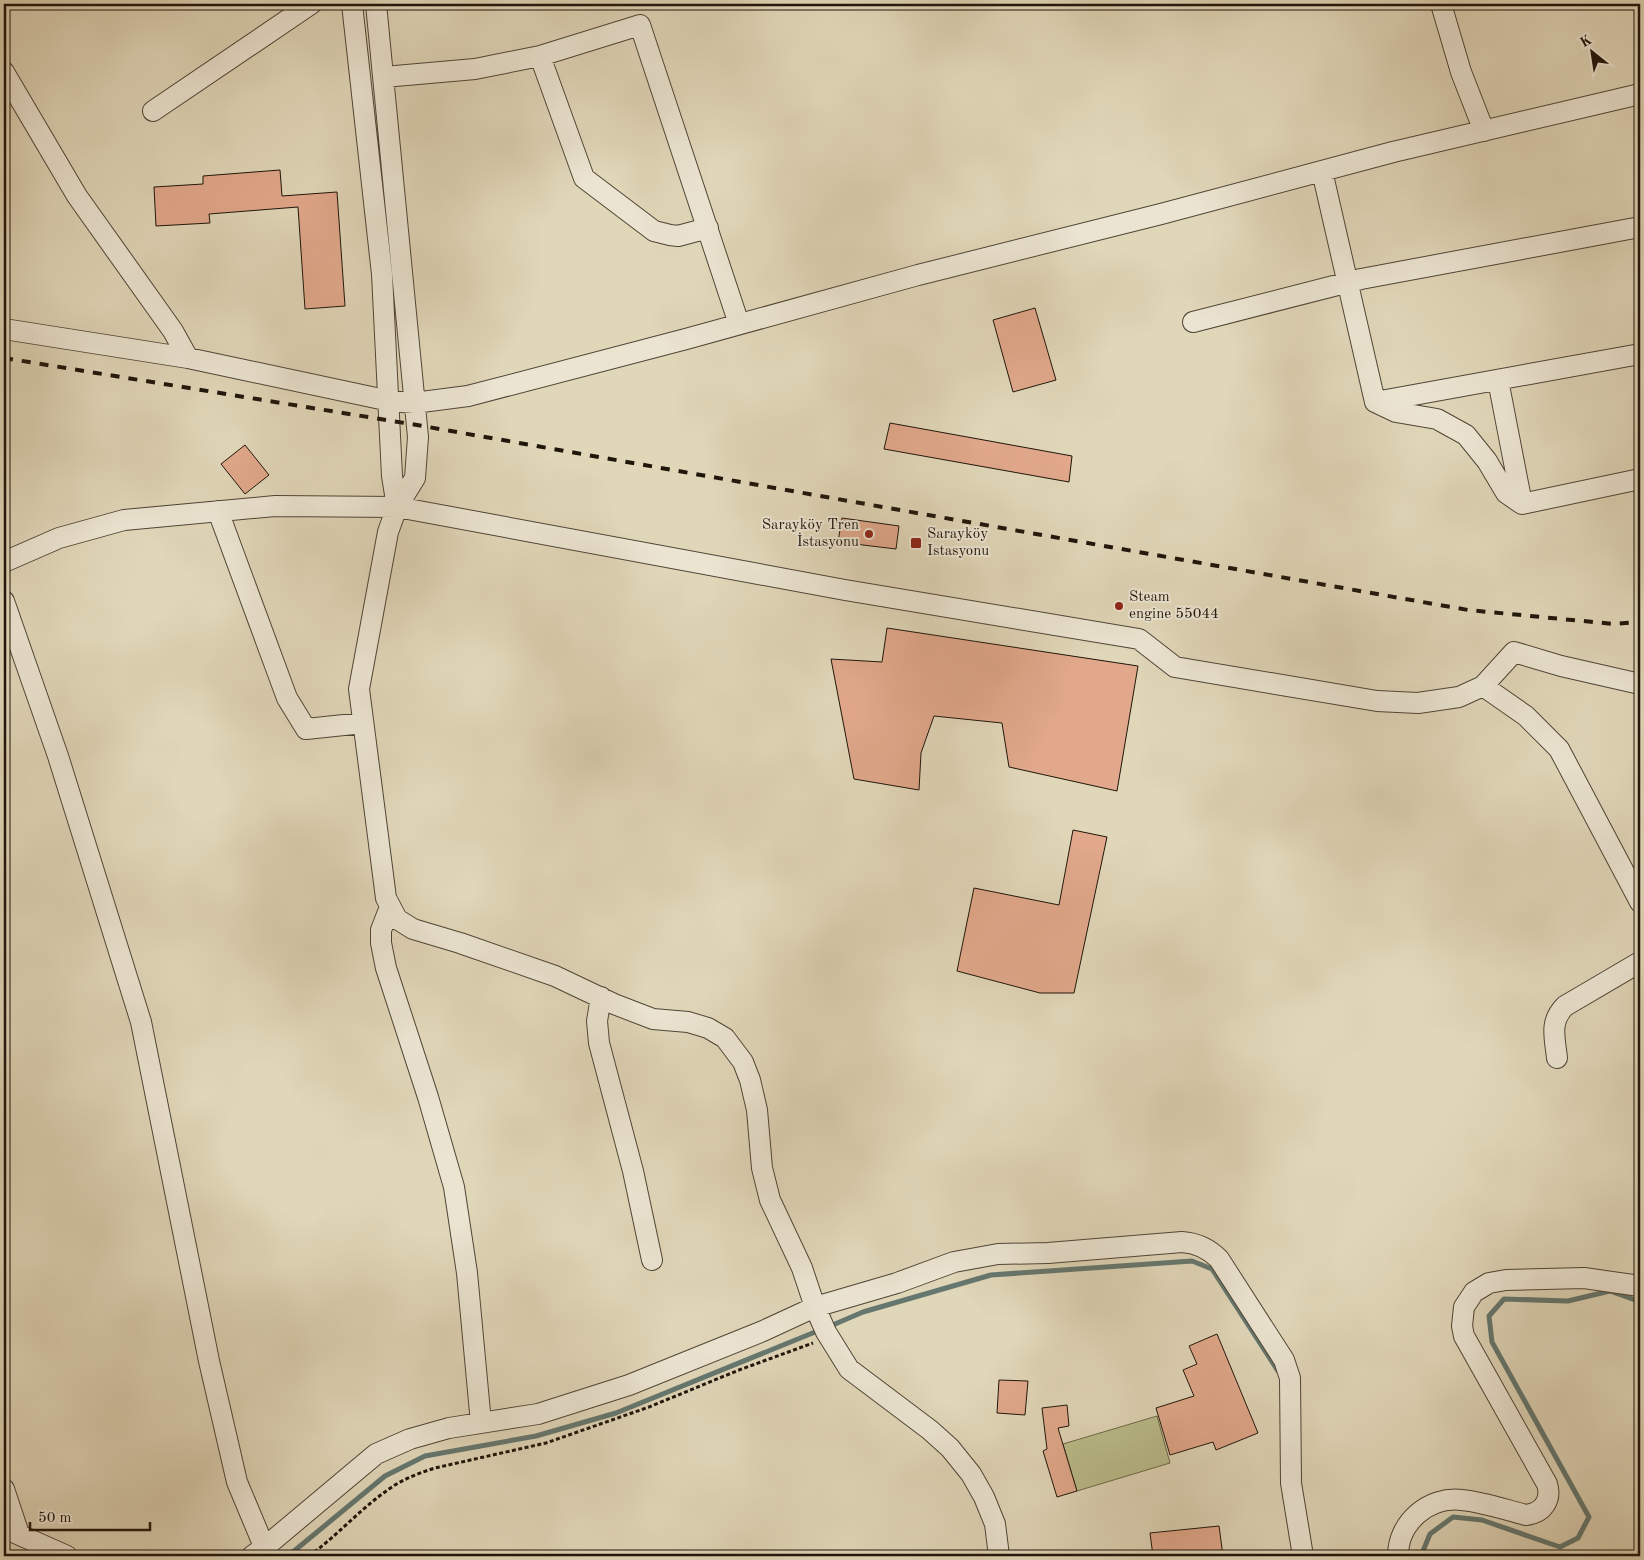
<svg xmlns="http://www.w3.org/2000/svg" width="1644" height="1560" viewBox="0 0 1644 1560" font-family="'Old Standard TT',serif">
  <rect width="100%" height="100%" fill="#e0d6b8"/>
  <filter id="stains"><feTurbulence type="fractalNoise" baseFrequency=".004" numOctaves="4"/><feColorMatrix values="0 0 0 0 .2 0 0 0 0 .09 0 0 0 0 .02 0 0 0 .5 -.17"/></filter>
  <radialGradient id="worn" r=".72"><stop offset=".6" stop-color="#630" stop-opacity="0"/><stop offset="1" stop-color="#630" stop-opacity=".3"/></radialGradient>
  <!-- green -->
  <path fill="#babc8a" stroke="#6c684a" d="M1157,1416L1170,1463L1077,1491L1063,1444Z"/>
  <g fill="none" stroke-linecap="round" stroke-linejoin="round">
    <!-- stream -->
    <path stroke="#65776f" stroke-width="5" d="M828,1327L863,1312L991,1275L1192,1261L1212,1269L1278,1371
      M4,1550L18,1556
      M288,1556L385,1476L425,1456L536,1436L616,1413L820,1330
      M1421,1556L1430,1534L1453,1517L1482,1520L1560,1547L1578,1538L1589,1517L1492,1342L1489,1316L1504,1299L1568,1301L1610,1291L1638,1301L1640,1304"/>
  </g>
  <!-- building -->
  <path fill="#e1a88b" stroke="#1f150b" d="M280,170L282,196L337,192L345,306L305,309L298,207L209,214L210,223L156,226L154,187L203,184V176Z
    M1035,308L1056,380L1013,392L993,320Z
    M890,423L1072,456L1069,482L884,449Z
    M245,445L269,475L245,494L221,464Z
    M842,518L899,526L896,549L838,542Z
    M887,628L1138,666L1117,791L1009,767L1002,723L934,716L921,753L919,790L854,779L831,659L882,662Z
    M1073,830L1107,837L1074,993H1040L957,971L974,888L1059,905Z
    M1217,1334L1258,1433L1216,1450L1213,1442L1170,1455L1156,1408L1194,1396L1183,1370L1197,1364L1189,1346Z
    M999,1380L1028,1381L1025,1415L997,1413Z
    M1067,1405L1069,1426L1058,1428L1077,1491L1057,1497L1043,1451L1047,1449L1042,1408Z
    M1219,1526L1223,1556H1153L1150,1533Z"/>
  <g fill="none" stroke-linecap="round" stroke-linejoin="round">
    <!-- minor casing -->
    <g stroke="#4f4536" stroke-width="22">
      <path id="minor" d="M352,4L382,274L392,476L397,507
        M376,4L418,437L415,478L397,507L388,532L359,689L386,898L397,919L413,929L460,943L555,976L614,1004L653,1019L688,1022L708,1028L725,1038L743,1062L750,1080L757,1110L762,1168L770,1200L802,1268L815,1307L826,1332L849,1369L930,1430L950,1448L971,1474L984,1497L995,1524L999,1556
        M1441,4L1461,72L1484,131
        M540,56L584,178L654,231L670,235L678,236L708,228
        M4,72L77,196L173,331L188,358
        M384,77L475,69L540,56L640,25L739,324
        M153,111L311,4
        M1322,171L1375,402
        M1193,322L1361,279L1640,227
        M4,329L188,358L390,401L414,403L468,396L686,339L918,275L1161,214L1393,152L1640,94
        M1498,380L1522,504
        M1375,402L1396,412L1437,419L1466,435L1487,461L1506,493L1522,504L1640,479
        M1375,402L1640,354
        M218,511L287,698L306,729L363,723
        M4,562L59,538L124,520L275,506L397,507L845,590L1139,639L1175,667L1377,701L1418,703L1459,697L1483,686L1514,652L1561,666L1640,684
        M4,601L58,756L141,1022L209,1361L237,1482L268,1556
        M1483,686L1526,716L1559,749L1640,902
        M390,907L381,930V943L386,968L428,1097L454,1187L467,1273L481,1423
        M601,997L597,1021L599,1043L633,1171L652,1260
        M1557,1058C1555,1038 1549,1022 1565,1006L1640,962
        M4,1489L19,1534
        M4,1528L67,1556
        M252,1556L265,1547L376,1454L410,1439L449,1428L538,1414L629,1385L763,1331L815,1307L897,1283L954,1262L998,1254L1048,1253L1182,1242C1197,1243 1208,1248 1219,1259L1284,1360L1290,1378L1291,1483L1303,1556
        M1398,1556C1398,1522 1429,1496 1462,1500C1483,1502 1506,1510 1526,1515C1543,1513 1552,1500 1547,1484L1464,1336L1462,1326L1464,1307L1474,1292L1489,1283L1506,1280L1584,1278L1640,1286"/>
    </g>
    <!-- path -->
    <path stroke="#1f150b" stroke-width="3" stroke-dasharray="4 2.5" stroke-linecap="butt" d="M309,1556C337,1536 360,1509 389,1489C403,1479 419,1473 435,1468L546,1443L649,1407L739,1370L813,1343"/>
    <!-- minor -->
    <use href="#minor" stroke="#ebe4d1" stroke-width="20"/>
    <!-- rail -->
    <path stroke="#1f150b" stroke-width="4" stroke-dasharray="9 9" stroke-linecap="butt" d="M4,358L417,425L1468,610L1614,624L1640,622"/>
  </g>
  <!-- markers -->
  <g fill="#8f2418" stroke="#ebe4d1" stroke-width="2">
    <circle cx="869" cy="534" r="5"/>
    <rect x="910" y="537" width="12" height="12" rx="2.5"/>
    <circle cx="1119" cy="606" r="5"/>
  </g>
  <g text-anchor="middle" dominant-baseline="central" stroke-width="4" stroke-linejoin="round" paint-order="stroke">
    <!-- poi labels -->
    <g font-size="15" fill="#1f150b" stroke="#ebe4d1" text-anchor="start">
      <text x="859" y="525" text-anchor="end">Sarayköy Tren<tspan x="859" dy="17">İstasyonu</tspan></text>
      <text x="927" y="534">Sarayköy<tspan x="927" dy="17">Istasyonu</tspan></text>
      <text x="1129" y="597">Steam<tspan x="1129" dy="17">engine 55044</tspan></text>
    </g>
  </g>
  <!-- margin -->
  <rect width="1644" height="1560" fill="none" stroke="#e0d6b8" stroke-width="20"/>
  <rect x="5" y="5" width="1634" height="1550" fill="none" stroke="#1f150b" stroke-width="2.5"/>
  <rect x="10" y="10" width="1624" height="1540" fill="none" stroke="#1f150b"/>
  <!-- north arrow -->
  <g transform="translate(1592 52) rotate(330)" stroke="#ebe4d1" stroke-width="4" paint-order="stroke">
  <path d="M0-4L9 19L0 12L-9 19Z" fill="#1f150b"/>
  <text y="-8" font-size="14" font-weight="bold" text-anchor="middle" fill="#1f150b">K</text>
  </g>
  <!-- scale -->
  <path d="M30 1522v8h120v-8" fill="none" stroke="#1f150b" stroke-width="2.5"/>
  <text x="38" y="1522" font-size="15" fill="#1f150b" stroke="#ebe4d1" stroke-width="4" paint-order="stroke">50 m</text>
  <rect width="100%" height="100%" filter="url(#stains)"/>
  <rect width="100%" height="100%" fill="url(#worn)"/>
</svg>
